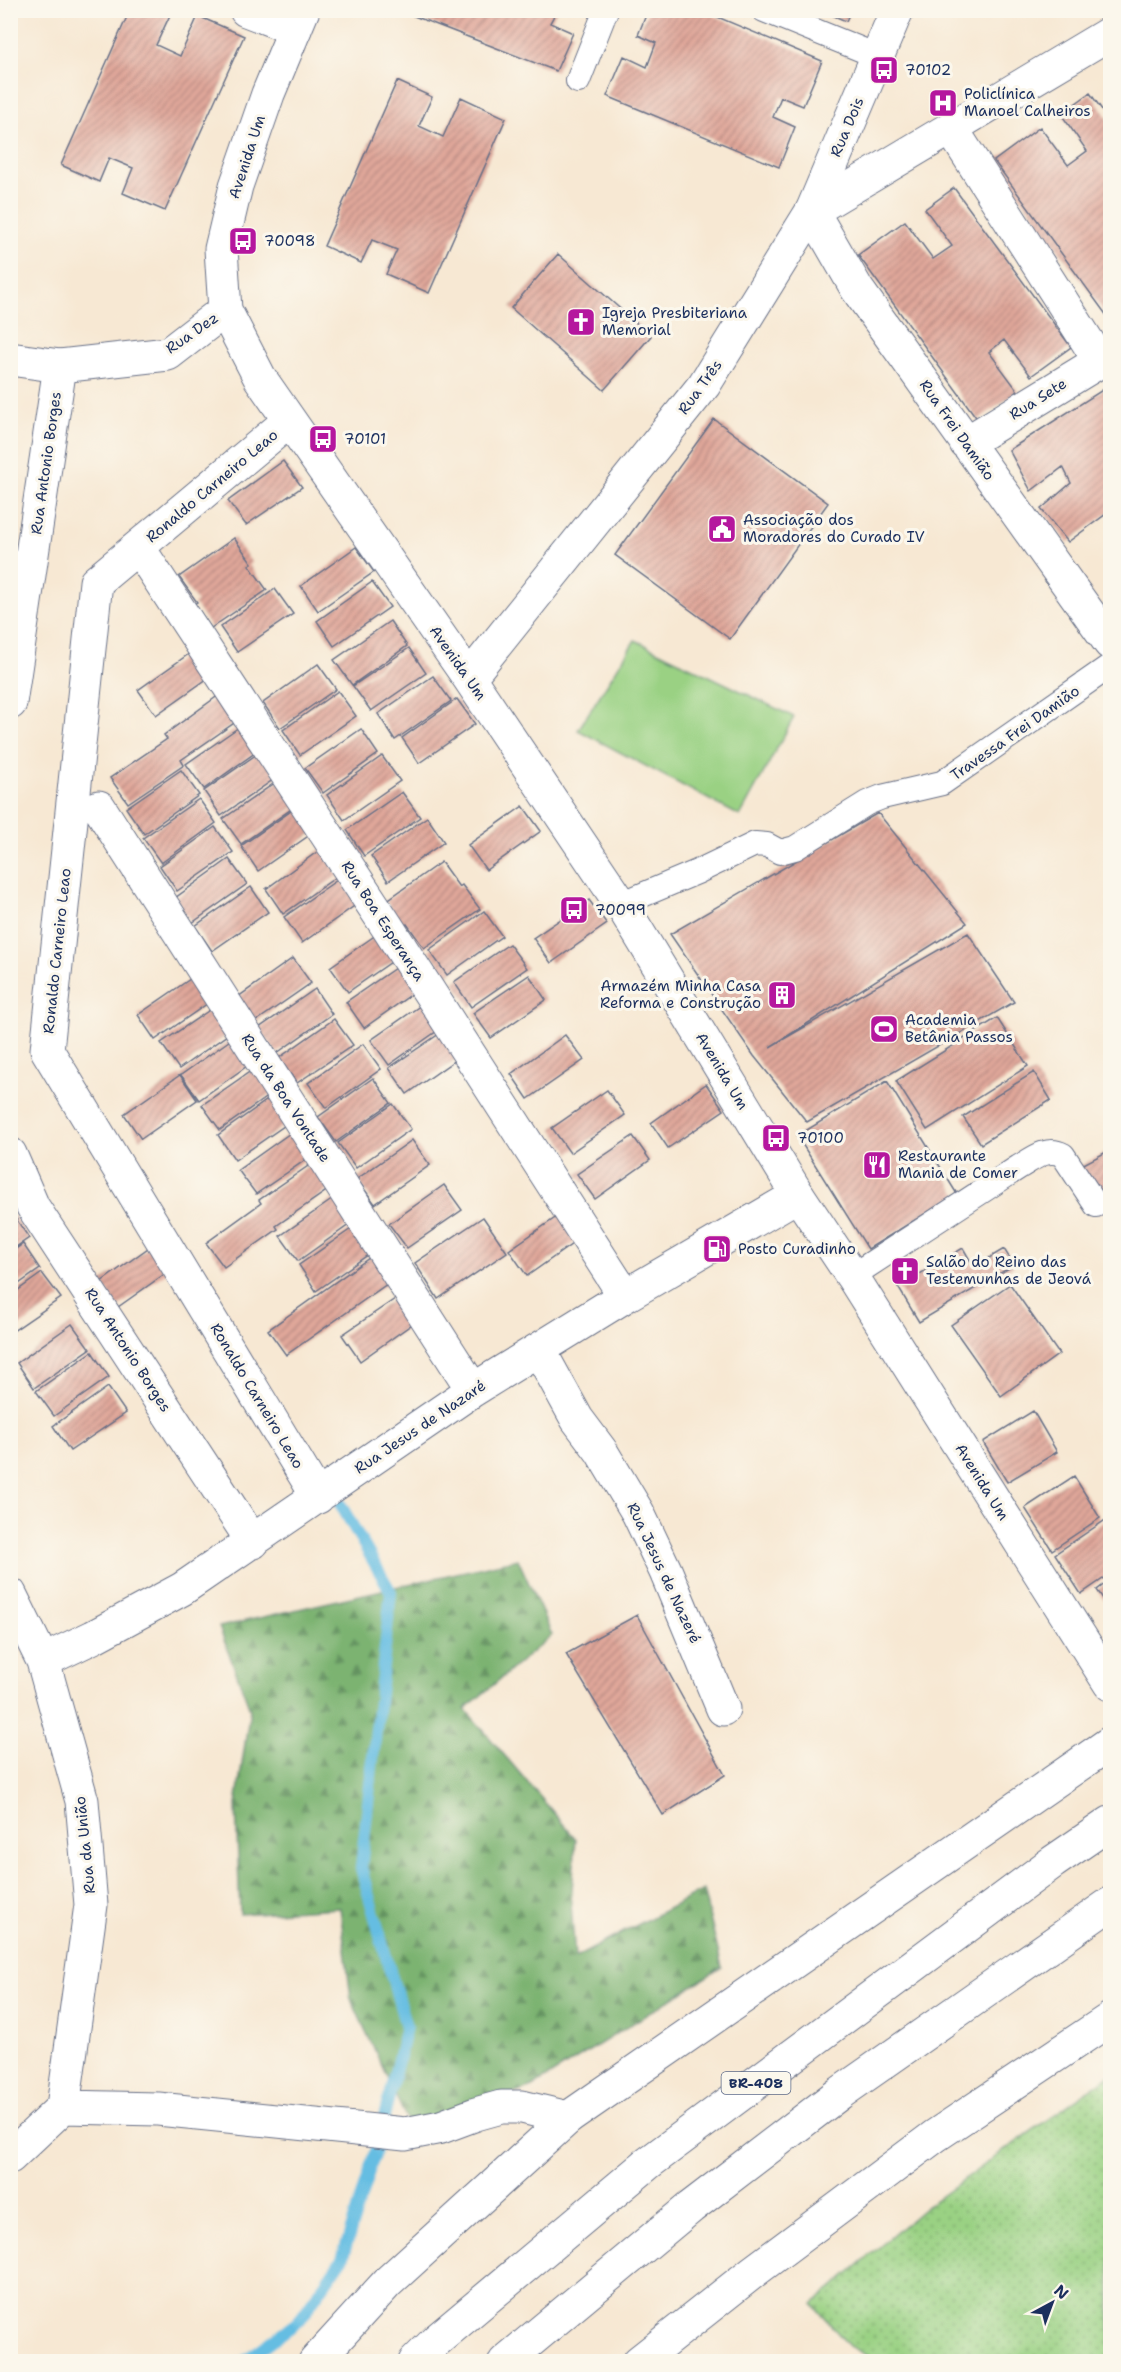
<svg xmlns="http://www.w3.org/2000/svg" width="1121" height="2372" viewBox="0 0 1121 2372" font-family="'Shantell Sans',sans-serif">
  <defs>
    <pattern id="green-dots" width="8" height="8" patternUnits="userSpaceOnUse" patternTransform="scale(1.5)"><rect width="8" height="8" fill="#9ad183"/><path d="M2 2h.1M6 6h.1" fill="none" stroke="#7daa6e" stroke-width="1.8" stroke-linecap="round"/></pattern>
    <pattern id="forest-firs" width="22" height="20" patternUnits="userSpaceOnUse" patternTransform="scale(1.5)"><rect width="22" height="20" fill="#7bb371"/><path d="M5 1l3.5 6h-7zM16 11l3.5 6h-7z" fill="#649260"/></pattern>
    <pattern id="building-hatch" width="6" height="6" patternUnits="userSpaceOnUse" patternTransform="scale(1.5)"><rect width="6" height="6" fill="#e0a79a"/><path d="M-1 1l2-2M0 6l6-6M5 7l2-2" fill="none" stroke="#b58881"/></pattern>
  </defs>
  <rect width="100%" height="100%" fill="#fbf7ec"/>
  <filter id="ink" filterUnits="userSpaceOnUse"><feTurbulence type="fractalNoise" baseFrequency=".0167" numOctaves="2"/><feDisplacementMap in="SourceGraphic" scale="12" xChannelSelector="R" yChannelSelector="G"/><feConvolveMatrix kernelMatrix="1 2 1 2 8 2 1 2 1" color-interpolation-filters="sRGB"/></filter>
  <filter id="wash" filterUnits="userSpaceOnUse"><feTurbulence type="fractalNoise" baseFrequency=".008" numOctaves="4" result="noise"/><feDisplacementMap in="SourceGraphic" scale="24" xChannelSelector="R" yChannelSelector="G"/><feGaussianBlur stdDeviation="1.35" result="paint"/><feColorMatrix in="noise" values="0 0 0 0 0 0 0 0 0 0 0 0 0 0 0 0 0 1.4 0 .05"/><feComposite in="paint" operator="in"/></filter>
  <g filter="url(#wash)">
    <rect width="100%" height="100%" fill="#f7e8d3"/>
    <!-- green -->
    <path fill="url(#green-dots)" stroke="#5a8070" stroke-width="1.5" d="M1110,2075V2361H876L849,2346L813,2304L927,2206Z"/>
    <!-- forest -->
    <path fill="url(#forest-firs)" stroke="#4b7168" stroke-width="1.5" d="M518,1559L552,1635L465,1709L576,1839L571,1903L575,1958L703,1890L722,1967L532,2087L412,2131L351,1999L340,1908L240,1914L236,1805L250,1709L219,1627Z"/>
    <!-- pitch -->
    <path fill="#9ad183" stroke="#5a8070" stroke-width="1.5" d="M635,640L794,717L740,816L578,730Z"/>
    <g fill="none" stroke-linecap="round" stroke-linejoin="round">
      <!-- stream -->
      <path stroke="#65bde2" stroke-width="12" d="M243,2362L299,2321L342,2259L378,2142L406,2027L361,1868L391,1592L335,1495"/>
    </g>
    <g id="blocks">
      <!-- building -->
      <path fill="url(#building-hatch)" d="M130,10H160L170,15L156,45L180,56L198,16L244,36L165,211L123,193L133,168L109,158L99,182L61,165Z
        M557,10L550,23L573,33L556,71L401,11Z
        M648,10H701L822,61L803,106L781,97L773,117L795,127L779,167L607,96L624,56L647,67L656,43L638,35Z
        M820,10H851L846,21Z
        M397,81L432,97L419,126L443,137L461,97L506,118L429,293L386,274L397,250L372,240L361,263L324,246Z
        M1090,93L1110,121V320L994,161L1040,127L1068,165L1087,151L1061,114Z
        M954,188L1071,347L1031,376L1004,340L989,352L1018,391L978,420L858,255L905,221L933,259L952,246L925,209Z
        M558,254L651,336L604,390L511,308Z
        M1110,385V511L1068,542L1041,509L1071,483L1063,467L1031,491L1009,450Z
        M714,419L828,503L730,639L615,555Z
        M283,461L302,487L246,525L228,501Z
        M234,538L252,563L249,565L267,590L211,628L194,604L197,602L179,577Z
        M356,547L374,572L318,611L301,586Z
        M372,582L390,607L334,646L317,621Z
        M275,589L293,614L237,652L220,627Z
        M390,621L407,646L352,685L334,660Z
        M409,648L426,673L371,711L353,686Z
        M193,651L211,676L156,715L138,690Z
        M318,664L336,689L280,728L263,703Z
        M433,676L451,701L395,740L378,714Z
        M338,691L356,716L300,755L283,730Z
        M219,695L237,721L181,760L184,765L128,803L110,778L167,739L164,735Z
        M457,699L475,724L419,763L402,738Z
        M242,725L259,750L204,789L186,764Z
        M361,729L378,754L323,793L305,768Z
        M260,752L277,777L221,816L204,791Z
        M382,756L400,781L344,820L327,795Z
        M181,770L199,795L144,834L126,808Z
        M279,780L297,805L241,844L223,819Z
        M402,792L420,817L364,856L347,830Z
        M199,799L216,823L161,863L143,838Z
        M523,806L541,831L486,870L468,845Z
        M297,807L314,832L258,871L241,846Z
        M878,813L967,923L770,1047L968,933L1014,1002L807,1122L754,1056L670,934Z
        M427,817L444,842L388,881L371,856Z
        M215,827L233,852L177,891L160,866Z
        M321,849L339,875L283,914L266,889Z
        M229,859L247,884L192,923L175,898Z
        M441,862L459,887L462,885L480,909L424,948L407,924L403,926L386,901Z
        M340,878L357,904L302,943L284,917Z
        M251,887L268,912L212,951L195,926Z
        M589,900L607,924L551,963L533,938Z
        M484,911L502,936L447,975L429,950Z
        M386,928L404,953L348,992L330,967Z
        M509,944L527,968L471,1007L454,982Z
        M293,958L311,983L255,1022L238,997Z
        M401,964L419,989L364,1028L346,1002Z
        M529,975L546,1000L491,1038L473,1013Z
        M193,977L211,1001L155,1040L138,1015Z
        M315,989L332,1014L277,1053L259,1028Z
        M427,1001L444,1026L389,1065L371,1040Z
        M217,1005L234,1030L179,1069L161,1043Z
        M997,1018L1028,1066L927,1130L896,1081Z
        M334,1019L353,1045L297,1083L279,1058Z
        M445,1030L462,1055L407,1094L389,1068Z
        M565,1035L584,1060L528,1099L511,1074Z
        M236,1036L254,1061L199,1100L181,1075Z
        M363,1044L381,1069L326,1108L308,1083Z
        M258,1066L275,1091L220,1130L202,1105Z
        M1034,1072L1051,1100L981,1144L963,1117Z
        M180,1075L197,1100L141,1139L124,1114Z
        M373,1078L391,1103L336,1142L318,1117Z
        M887,1081L957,1194L868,1249L797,1136Z
        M706,1084L724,1110L668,1148L651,1123Z
        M607,1090L625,1115L570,1153L552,1128Z
        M273,1096L291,1121L235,1160L218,1135Z
        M393,1104L411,1129L356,1168L338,1143Z
        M293,1131L311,1156L256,1194L238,1170Z
        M633,1136L650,1160L595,1199L577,1174Z
        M412,1140L430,1165L375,1204L357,1179Z
        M1110,1150V1207L1102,1211L1078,1167Z
        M314,1162L332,1187L276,1226L278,1229L224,1267L206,1243L261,1203L259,1200Z
        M444,1185L462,1210L407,1248L389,1224Z
        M336,1197L353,1222L298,1261L280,1236Z
        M10,1203L16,1211L12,1213L29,1238L10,1251Z
        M564,1212L582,1237L527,1276L509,1250Z
        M483,1217L507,1252L438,1299L415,1263Z
        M354,1227L372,1252L316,1291L299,1265Z
        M155,1243L173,1268L118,1307L101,1282Z
        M23,1244L40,1269L10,1290V1253Z
        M963,1248L974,1267L1004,1249L1014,1265L919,1322L898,1287Z
        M376,1253L394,1279L286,1355L268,1330Z
        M42,1273L61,1298L10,1333V1296Z
        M1010,1284L1059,1354L1001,1396L951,1325Z
        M398,1297L415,1322L360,1361L342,1335Z
        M72,1324L90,1349L34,1388L17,1363Z
        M92,1352L109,1377L54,1416L36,1391Z
        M108,1387L126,1413L70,1451L53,1426Z
        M1033,1411L1057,1452L1007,1482L983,1442Z
        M1074,1476L1100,1518L1052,1550L1025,1508Z
        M1110,1517V1574L1081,1594L1055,1554Z
        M1110,1580V1609L1097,1590Z
        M637,1615L725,1775L663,1815L566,1654Z"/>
    </g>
  </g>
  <g filter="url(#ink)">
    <use href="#blocks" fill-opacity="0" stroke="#687087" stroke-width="1.5"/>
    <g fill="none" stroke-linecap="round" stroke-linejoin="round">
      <!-- service casing -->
      <g stroke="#687087" stroke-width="26">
        <path id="service" d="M764,10L877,56
          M578,81L606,10
          M621,904L697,872L755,844L767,845L780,852L795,848L867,803L882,797L942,783L1110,666
          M852,1276L1019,1167C1033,1159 1047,1146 1063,1155L1096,1205"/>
      </g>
      <!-- minor casing -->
      <g stroke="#687087" stroke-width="35">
        <path id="minor" d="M246,10L295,29
          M1110,33L812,211L857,289L1110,643
          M951,128L1100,361
          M289,421L96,582L47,1050L318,1497
          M966,443L1110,355
          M138,547L388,928L625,1296
          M10,703L60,366
          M99,807L473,1390
          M10,1154L33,1207L253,1542
          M539,1350L577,1419L601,1451L638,1513L666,1572L723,1709
          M10,1594L43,1661L82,1801L91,1905L63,2107L10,2157
          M43,1661L93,1637L182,1589L473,1390L625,1296L798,1195
          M63,2107L158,2109L405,2134L441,2127L476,2114L501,2107H522L568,2118"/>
      </g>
      <!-- tertiary casing -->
      <g stroke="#687087" stroke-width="35">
        <path id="tertiary" d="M303,10L268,94L236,186L221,249L225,310L260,378L469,678L621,904L798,1195L852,1276L1110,1684
          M10,359L60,366L168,354L225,310
          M469,678L704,385L812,211L897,10"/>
      </g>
      <!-- trunk casing -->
      <g stroke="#687087" stroke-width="35">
        <path id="trunk" d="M315,2362L388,2282L568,2118L1110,1743
          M415,2362L437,2340L647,2164L1053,1862L1110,1823
          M505,2362L691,2207L840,2093L1110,1904
          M639,2362L753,2272L935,2136L1110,2019"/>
      </g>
      <!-- service -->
      <use href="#service" stroke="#fff" stroke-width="24"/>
      <!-- minor -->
      <use href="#minor" stroke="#fff" stroke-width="33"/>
      <!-- tertiary -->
      <use href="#tertiary" stroke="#fff" stroke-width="33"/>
      <!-- trunk -->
      <use href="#trunk" stroke="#fff" stroke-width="33"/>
    </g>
  </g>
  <!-- icons -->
  <defs>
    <g id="bus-square" transform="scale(1.5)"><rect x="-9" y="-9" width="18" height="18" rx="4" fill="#b5179e" stroke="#fbf7ec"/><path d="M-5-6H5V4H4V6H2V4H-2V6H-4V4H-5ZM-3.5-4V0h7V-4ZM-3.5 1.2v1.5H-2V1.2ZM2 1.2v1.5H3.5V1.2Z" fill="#fff"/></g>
    <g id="hospital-square" transform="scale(1.5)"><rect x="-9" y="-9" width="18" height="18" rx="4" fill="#b5179e" stroke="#fbf7ec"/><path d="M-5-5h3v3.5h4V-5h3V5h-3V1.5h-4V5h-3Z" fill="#fff"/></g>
    <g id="church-square" transform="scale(1.5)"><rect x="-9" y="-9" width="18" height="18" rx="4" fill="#b5179e" stroke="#fbf7ec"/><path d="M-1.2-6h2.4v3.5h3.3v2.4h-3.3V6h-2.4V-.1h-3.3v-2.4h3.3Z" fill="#fff"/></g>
    <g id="civic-square" transform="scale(1.5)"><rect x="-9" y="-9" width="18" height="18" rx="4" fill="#b5179e" stroke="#fbf7ec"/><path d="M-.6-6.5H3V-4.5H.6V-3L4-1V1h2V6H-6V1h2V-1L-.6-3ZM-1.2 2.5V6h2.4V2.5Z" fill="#fff"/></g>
    <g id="building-square" transform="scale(1.5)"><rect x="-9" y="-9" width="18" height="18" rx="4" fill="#b5179e" stroke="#fbf7ec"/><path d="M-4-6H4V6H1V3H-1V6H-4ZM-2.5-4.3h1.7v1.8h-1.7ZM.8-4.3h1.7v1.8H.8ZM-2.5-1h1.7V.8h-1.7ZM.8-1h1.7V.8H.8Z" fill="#fff"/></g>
    <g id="stadium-square" transform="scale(1.5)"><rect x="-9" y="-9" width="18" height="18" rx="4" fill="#b5179e" stroke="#fbf7ec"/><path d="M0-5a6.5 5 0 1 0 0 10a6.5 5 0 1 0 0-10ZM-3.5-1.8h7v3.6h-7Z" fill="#fff"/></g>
    <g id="restaurant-square" transform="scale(1.5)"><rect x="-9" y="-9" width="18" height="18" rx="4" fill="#b5179e" stroke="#fbf7ec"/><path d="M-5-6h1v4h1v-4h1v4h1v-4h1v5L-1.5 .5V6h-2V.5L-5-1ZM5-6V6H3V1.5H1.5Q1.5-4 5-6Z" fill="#fff"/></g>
    <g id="fuel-square" transform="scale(1.5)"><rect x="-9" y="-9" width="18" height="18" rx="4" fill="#b5179e" stroke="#fbf7ec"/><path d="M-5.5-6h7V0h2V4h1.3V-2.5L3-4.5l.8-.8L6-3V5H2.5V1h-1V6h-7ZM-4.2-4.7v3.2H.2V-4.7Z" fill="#fff"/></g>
  </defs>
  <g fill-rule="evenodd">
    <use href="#bus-square" x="884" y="70"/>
    <use href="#hospital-square" x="943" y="103"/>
    <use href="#bus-square" x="243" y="241"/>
    <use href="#church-square" x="581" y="322"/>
    <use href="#bus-square" x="323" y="439"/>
    <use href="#civic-square" x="722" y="529"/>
    <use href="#bus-square" x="574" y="910"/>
    <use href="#building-square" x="782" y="995"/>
    <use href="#stadium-square" x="884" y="1029"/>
    <use href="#bus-square" x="776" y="1138"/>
    <use href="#restaurant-square" x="877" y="1165"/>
    <use href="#fuel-square" x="717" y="1249"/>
    <use href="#church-square" x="905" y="1271"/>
  </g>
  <g text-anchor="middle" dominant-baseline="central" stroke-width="6" stroke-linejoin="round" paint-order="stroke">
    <!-- shield labels -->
    <rect fill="#fbf7ec" stroke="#5e6b89" stroke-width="1.5" x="721.5" y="2072" width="69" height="22" rx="4.5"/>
    <g font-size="14" font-weight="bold" fill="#1b2f5e">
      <text x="756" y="2083">BR-408</text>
    </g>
    <!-- poi labels -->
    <g font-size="15" fill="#1b2f5e" stroke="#fbf7ec" text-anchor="start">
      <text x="905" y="70">70102</text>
      <text x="964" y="94">Policlínica<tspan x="964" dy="17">Manoel Calheiros</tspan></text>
      <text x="264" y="241">70098</text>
      <text x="602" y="313">Igreja Presbiteriana<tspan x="602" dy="17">Memorial</tspan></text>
      <text x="344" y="439">70101</text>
      <text x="743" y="520">Associação dos<tspan x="743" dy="17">Moradores do Curado IV</tspan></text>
      <text x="595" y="910">70099</text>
      <text x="761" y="986" text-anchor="end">Armazém Minha Casa<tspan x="761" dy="17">Reforma e Construção</tspan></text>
      <text x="905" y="1020">Academia<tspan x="905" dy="17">Betânia Passos</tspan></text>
      <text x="797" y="1138">70100</text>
      <text x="898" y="1156">Restaurante<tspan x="898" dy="17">Mania de Comer</tspan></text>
      <text x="738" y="1249">Posto Curadinho</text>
      <text x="926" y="1262">Salão do Reino das<tspan x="926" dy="17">Testemunhas de Jeová</tspan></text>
    </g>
    <!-- street labels -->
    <g font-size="15" fill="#1b2f5e" stroke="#fbf7ec">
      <text transform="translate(847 127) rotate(-67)">Rua Dois</text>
      <text transform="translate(247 157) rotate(-72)">Avenida Um</text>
      <text transform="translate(192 333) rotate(-35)">Rua Dez</text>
      <text transform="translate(700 387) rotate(-54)">Rua Três</text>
      <text transform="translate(1038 399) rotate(-32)">Rua Sete</text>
      <text transform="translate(957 430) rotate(55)">Rua Frei Damião</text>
      <text transform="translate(46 463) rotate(-82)">Rua Antonio Borges</text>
      <text transform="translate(212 486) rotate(-40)">Ronaldo Carneiro Leao</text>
      <text transform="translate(458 663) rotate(55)">Avenida Um</text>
      <text transform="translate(1015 733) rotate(-35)">Travessa Frei Damião</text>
      <text transform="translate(383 921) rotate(57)">Rua Boa Esperança</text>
      <text transform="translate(57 951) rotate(-84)">Ronaldo Carneiro Leao</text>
      <text transform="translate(722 1071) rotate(59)">Avenida Um</text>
      <text transform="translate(286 1098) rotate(57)">Rua da Boa Vontade</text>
      <text transform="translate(128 1350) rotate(57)">Rua Antonio Borges</text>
      <text transform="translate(257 1396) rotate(59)">Ronaldo Carneiro Leao</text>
      <text transform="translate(420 1427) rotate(-34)">Rua Jesus de Nazaré</text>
      <text transform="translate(982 1482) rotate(58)">Avenida Um</text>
      <text transform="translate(664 1573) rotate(65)">Rua Jesus de Nazeré</text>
      <text transform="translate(85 1845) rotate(-96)">Rua da União</text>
    </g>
  </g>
  <!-- margin -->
  <rect width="1121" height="2372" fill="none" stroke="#fbf7ec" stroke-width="36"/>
  <!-- north arrow -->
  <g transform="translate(1052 2303) rotate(41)" stroke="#fbf7ec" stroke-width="4.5" paint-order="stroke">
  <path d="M0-4.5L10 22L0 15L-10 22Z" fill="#1b2f5e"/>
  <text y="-9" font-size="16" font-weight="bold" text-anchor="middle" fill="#1b2f5e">N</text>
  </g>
</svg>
